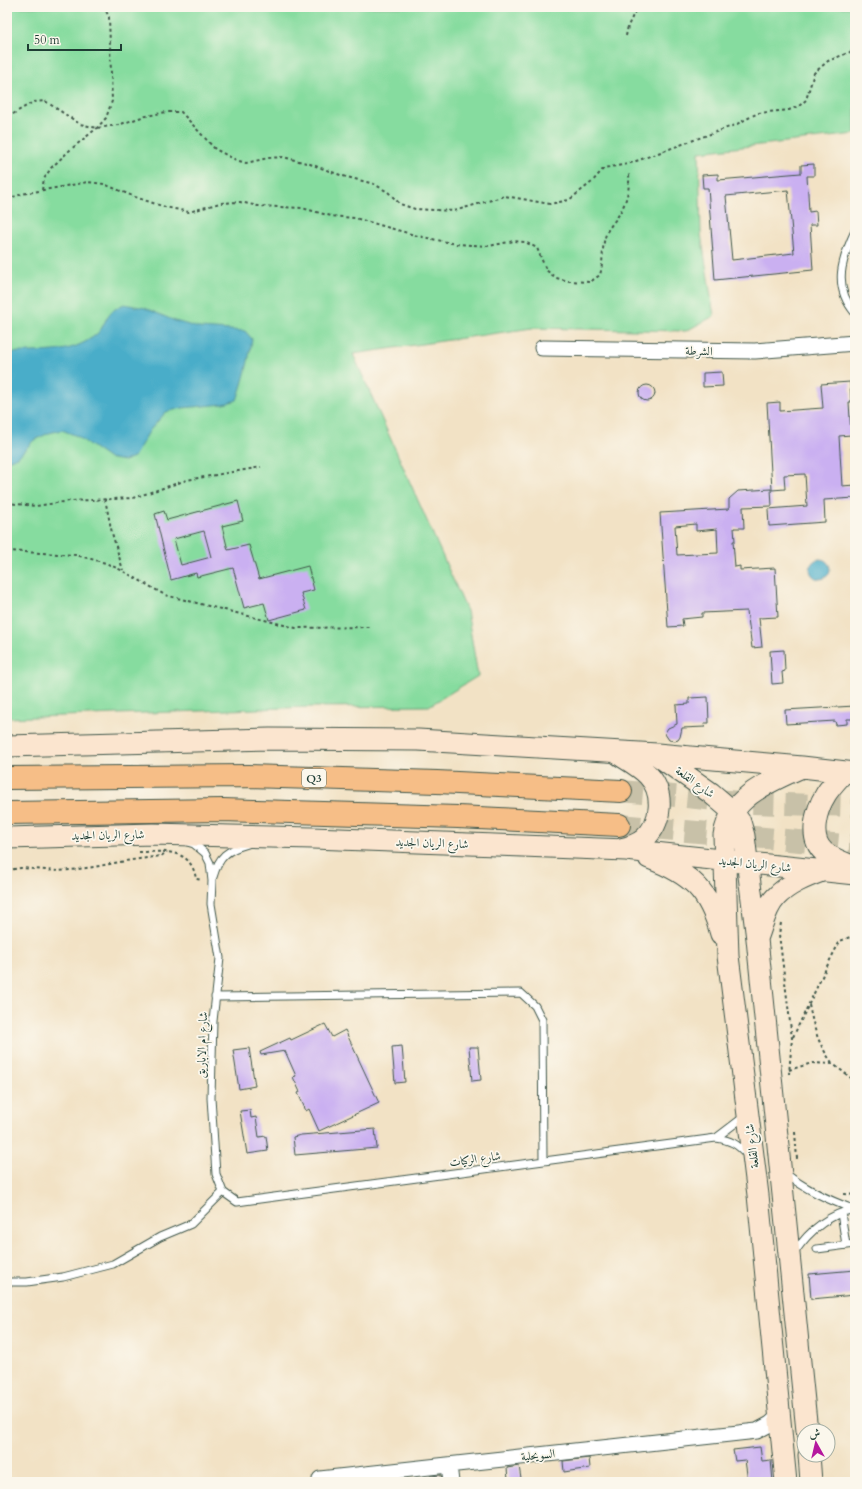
<svg xmlns="http://www.w3.org/2000/svg" width="862" height="1489" viewBox="0 0 862 1489" font-family="Cardo,Amiri,serif">
  <rect width="100%" height="100%" fill="#fbf7ec"/>
  <filter id="ink" filterUnits="userSpaceOnUse"><feTurbulence type="fractalNoise" baseFrequency=".025" numOctaves="2"/><feDisplacementMap in="SourceGraphic" scale="8" xChannelSelector="R" yChannelSelector="G"/><feConvolveMatrix kernelMatrix="1 2 1 2 8 2 1 2 1" color-interpolation-filters="sRGB"/></filter>
  <filter id="wash" filterUnits="userSpaceOnUse"><feTurbulence type="fractalNoise" baseFrequency=".012" numOctaves="4" result="noise"/><feDisplacementMap in="SourceGraphic" scale="16" xChannelSelector="R" yChannelSelector="G"/><feGaussianBlur stdDeviation="0.9" result="paint"/><feColorMatrix in="noise" values="0 0 0 0 0 0 0 0 0 0 0 0 0 0 0 0 0 1.4 0 .05"/><feComposite in="paint" operator="in"/></filter>
  <g filter="url(#wash)">
    <rect width="100%" height="100%" fill="#f2e2c5"/>
    <!-- green -->
    <path fill="#86dc9f" stroke="#528c6a" d="M7,7H855V134L699,152L701,234L714,316L686,331L532,328L353,354L467,611L478,676L429,706L311,707L7,718Z"/>
    <!-- water -->
    <path fill="#4aadc9" stroke="#34757e" d="M124,304L145,308L175,321L199,328L245,331L252,339C249,360 244,380 237,400L224,404L182,408L166,412L150,430L134,457L124,461L108,458L77,436L62,430L49,433L34,440L18,457L7,461V353C41,350 70,357 98,333C104,327 105,318 111,312C115,309 120,306 124,304Z
      M810 569a10 10 0 1 1 20 0a10 10 0 1 1-20 0Z"/>
    <g id="blocks">
      <!-- building -->
      <path fill="#cab0f1" fill-rule="evenodd" d="M814,164V176H807L809,212L816,211L817,225H810L813,270L715,280L708,188H703L702,175L718,174V180L801,173V165ZM788,190L794,253L732,260L726,196Z
        M722,372L723,386L703,387V373Z
        M850,382L851,402H849L851,435L839,436L842,486L855,485V498L824,500L825,522L769,526L768,509L807,506L805,474L784,475L785,489L772,490L767,403L780,402V411L823,408L821,384Z
        M639 393a8 8 0 1 1 16 0a8 8 0 1 1-16 0Z
        M771,489L772,506L743,507L744,528H734L735,541H733L735,567L740,566V570L775,568L778,617L759,618L762,647L752,648L747,611L702,613V617L682,619L683,626L668,627L660,513L729,509V499L738,491ZM696,524V531L717,529L718,553L677,555L675,526Z
        M238,501L243,521L222,526L228,550L249,545L259,579L308,566L314,590L301,593L306,610L269,620L264,603L244,608L233,568L197,577L196,573L171,580L155,514L164,511L167,520ZM204,531L211,557L181,565L174,539Z
        M784,650L785,671L782,672L783,683L772,684L770,651Z
        M708,697L709,723H704L705,727L682,728L680,737L678,740L675,741L669,740L665,734L666,731L668,728L677,724L676,705L689,704V698Z
        M855,706V719H847V724L836,725L835,721L786,724L785,710Z
        M325,1024L332,1037L345,1030L379,1103L319,1131L309,1109L306,1111L298,1093L300,1092L293,1077L296,1076L285,1051L261,1055L260,1052L290,1038L291,1040Z
        M402,1046L405,1082L395,1083L392,1047Z
        M469,1047H478L481,1080L472,1081Z
        M249,1048L255,1086L239,1089L233,1050Z
        M250,1110L251,1118L256,1117L259,1137L266,1136L268,1151L247,1154L240,1111Z
        M375,1129L377,1148L295,1155L293,1137L301,1135Z
        M855,1270V1295L811,1299L809,1274Z
        M760,1447L762,1461L771,1460L773,1482H748L745,1460L735,1461L733,1450Z
        M589,1458L590,1468L564,1472L563,1461Z
        M519,1466L521,1479L508,1480L507,1468Z
        M441,1475L442,1482H431L430,1476Z"/>
    </g>
  </g>
  <g filter="url(#ink)">
    <use href="#blocks" fill-opacity="0" stroke="#3f564a" stroke-width="1"/>
    <g fill="none" stroke-linecap="round" stroke-linejoin="round">
      <!-- highway-tunnel -->
      <path stroke="#c8c1a8" stroke-width="22" stroke-dasharray="22 11" stroke-linecap="butt" d="M621,791L749,803L855,806
        M619,825L855,846"/>
      <!-- lane casing -->
      <g stroke="#3f564a" stroke-width="9">
        <path id="lane" d="M855,231C842,259 832,286 855,313
          M187,842L194,844L205,853L210,863L212,881L211,904L220,958L213,1021L211,1098L216,1174L223,1192L237,1202L716,1138C730,1140 738,1144 747,1155
          M213,877C219,856 227,850 248,844
          M215,997L521,993L535,1006L542,1020L543,1161
          M716,1138L741,1119L743,1115
          M785,1173C806,1190 829,1200 853,1209
          M841,1213L846,1245
          M817,1249L855,1244
          M794,1253C809,1231 828,1214 855,1209
          M7,1282H27L63,1277L113,1264L160,1237L191,1224L223,1192"/>
      </g>
      <!-- street casing -->
      <g stroke="#3f564a" stroke-width="17">
        <path id="street" d="M542,348L755,351L855,343
          M449,1465L451,1482
          M320,1482V1479L757,1431L770,1424L779,1416"/>
      </g>
      <!-- secondary casing -->
      <g stroke="#3f564a" stroke-width="23">
        <path id="secondary" d="M7,746L270,739L418,740L657,754L802,767L855,773
          M617,753C627,760 639,766 648,775C665,793 662,823 644,839C637,845 629,847 621,849
          M657,755L711,793L732,811L740,822L744,836L757,939L807,1431
          M844,772C838,779 831,786 826,794C816,810 808,838 824,852C833,859 844,863 855,867
          M7,838L153,834L313,838L626,850L855,874
          M649,858C691,874 709,890 721,934
          M758,936C763,923 766,907 776,897C788,884 806,877 822,871
          M809,1455L811,1482
          M786,1482L758,1195L728,956L724,835C731,796 769,782 802,767"/>
      </g>
      <!-- highway casing -->
      <g stroke="#3f564a" stroke-width="24">
        <path id="highway" d="M7,778L249,776L437,782L621,791
          M7,813L223,810L458,817L619,825"/>
      </g>
      <!-- path -->
      <path stroke="#3f564a" stroke-width="2" stroke-dasharray="3 3" stroke-linecap="butt" d="M626,36L628,26L637,7
        M7,115L13,114L33,102L45,101L80,124L97,128L118,125L142,117L166,112H181L215,149L236,160L246,163L268,158L283,157L310,164L343,176L374,184L388,192L400,204L415,209L454,211L505,196L550,204L569,200L592,182L604,168L628,164L735,125L758,113L789,110L799,106L806,100L814,73L828,61L855,50
        M42,190L44,179L51,168L70,150L97,128L106,118L112,101L109,17L104,7
        M7,199L22,194L88,182L104,184L135,197L165,207L189,212L220,203L240,202L258,206L302,208L331,216L355,218L418,236L456,244L489,246L514,241L525,242L537,248L546,270L556,278L569,281L590,282L600,275C604,261 601,245 607,232C610,226 615,221 618,216C626,204 630,189 629,174
        M105,499L112,533L123,570
        M7,503L36,506L70,501L133,498L187,480L261,467
        M7,551L76,555L106,563L123,571L165,595L296,628L371,627
        M139,852C164,852 191,847 196,879L202,880
        M7,870L21,868L58,871L71,870L94,867L125,861L161,856L167,852
        M781,923L779,934L792,1038L789,1074
        M809,1005C814,1029 818,1044 833,1064
        M793,1037L830,960L840,941L855,935
        M789,1070L812,1063L833,1064L855,1081
        M795,1132L797,1159
        M844,1194L855,1195"/>
      <!-- lane -->
      <use href="#lane" stroke="#fff" stroke-width="7"/>
      <!-- street -->
      <use href="#street" stroke="#fff" stroke-width="15"/>
      <!-- secondary -->
      <use href="#secondary" stroke="#fbe5cf" stroke-width="21"/>
      <!-- highway -->
      <use href="#highway" stroke="#f6be87" stroke-width="22"/>
    </g>
  </g>
  <g text-anchor="middle" dominant-baseline="central" stroke-width="3.5" stroke-linejoin="round" paint-order="stroke">
    <!-- shield labels -->
    <rect fill="#fbf7ec" stroke="#61756b" stroke-width="1" x="302" y="769" width="24" height="18" rx="3"/>
    <g font-size="11" font-weight="bold" fill="#1f3d34">
      <text x="314" y="778">Q3</text>
    </g>
    <!-- street labels -->
    <g font-size="12" fill="#1f3d34" stroke="#fbf7ec">
      <text transform="translate(699 351) rotate(1)">الشرطة</text>
      <text transform="translate(695 782) rotate(36)">شارع القلعة</text>
      <text transform="translate(108 835) rotate(-1)">شارع الريان الجديد</text>
      <text transform="translate(432 843) rotate(2)">شارع الريان الجديد</text>
      <text transform="translate(755 864) rotate(6)">شارع الريان الجديد</text>
      <text transform="translate(202 1045) rotate(-88)">شارع ام الاباريق</text>
      <text transform="translate(752 1146) rotate(-97)">شارع القلعة</text>
      <text transform="translate(475 1159) rotate(-8)">شارع الركيات</text>
      <text transform="translate(538 1455) rotate(-6)">السويحلية</text>
    </g>
  </g>
  <!-- margin -->
  <rect width="862" height="1489" fill="none" stroke="#fbf7ec" stroke-width="24"/>
  <!-- north arrow -->
  <g transform="translate(816 1443) rotate(352)"><circle r="19" fill="#fbf7ec" stroke="#a3ada2"/>
  <path d="M0-3L7 15L0 10L-7 15Z" fill="#b5179e"/>
  <text y="-6" font-size="11" font-weight="bold" text-anchor="middle" fill="#1f3d34">ش</text>
  </g>
  <!-- scale -->
  <path d="M28 44v6h93v-6" fill="none" stroke="#1f3d34" stroke-width="2"/>
  <text x="34" y="44" font-size="12" fill="#1f3d34" stroke="#fbf7ec" stroke-width="3" paint-order="stroke">50 m</text>
</svg>
